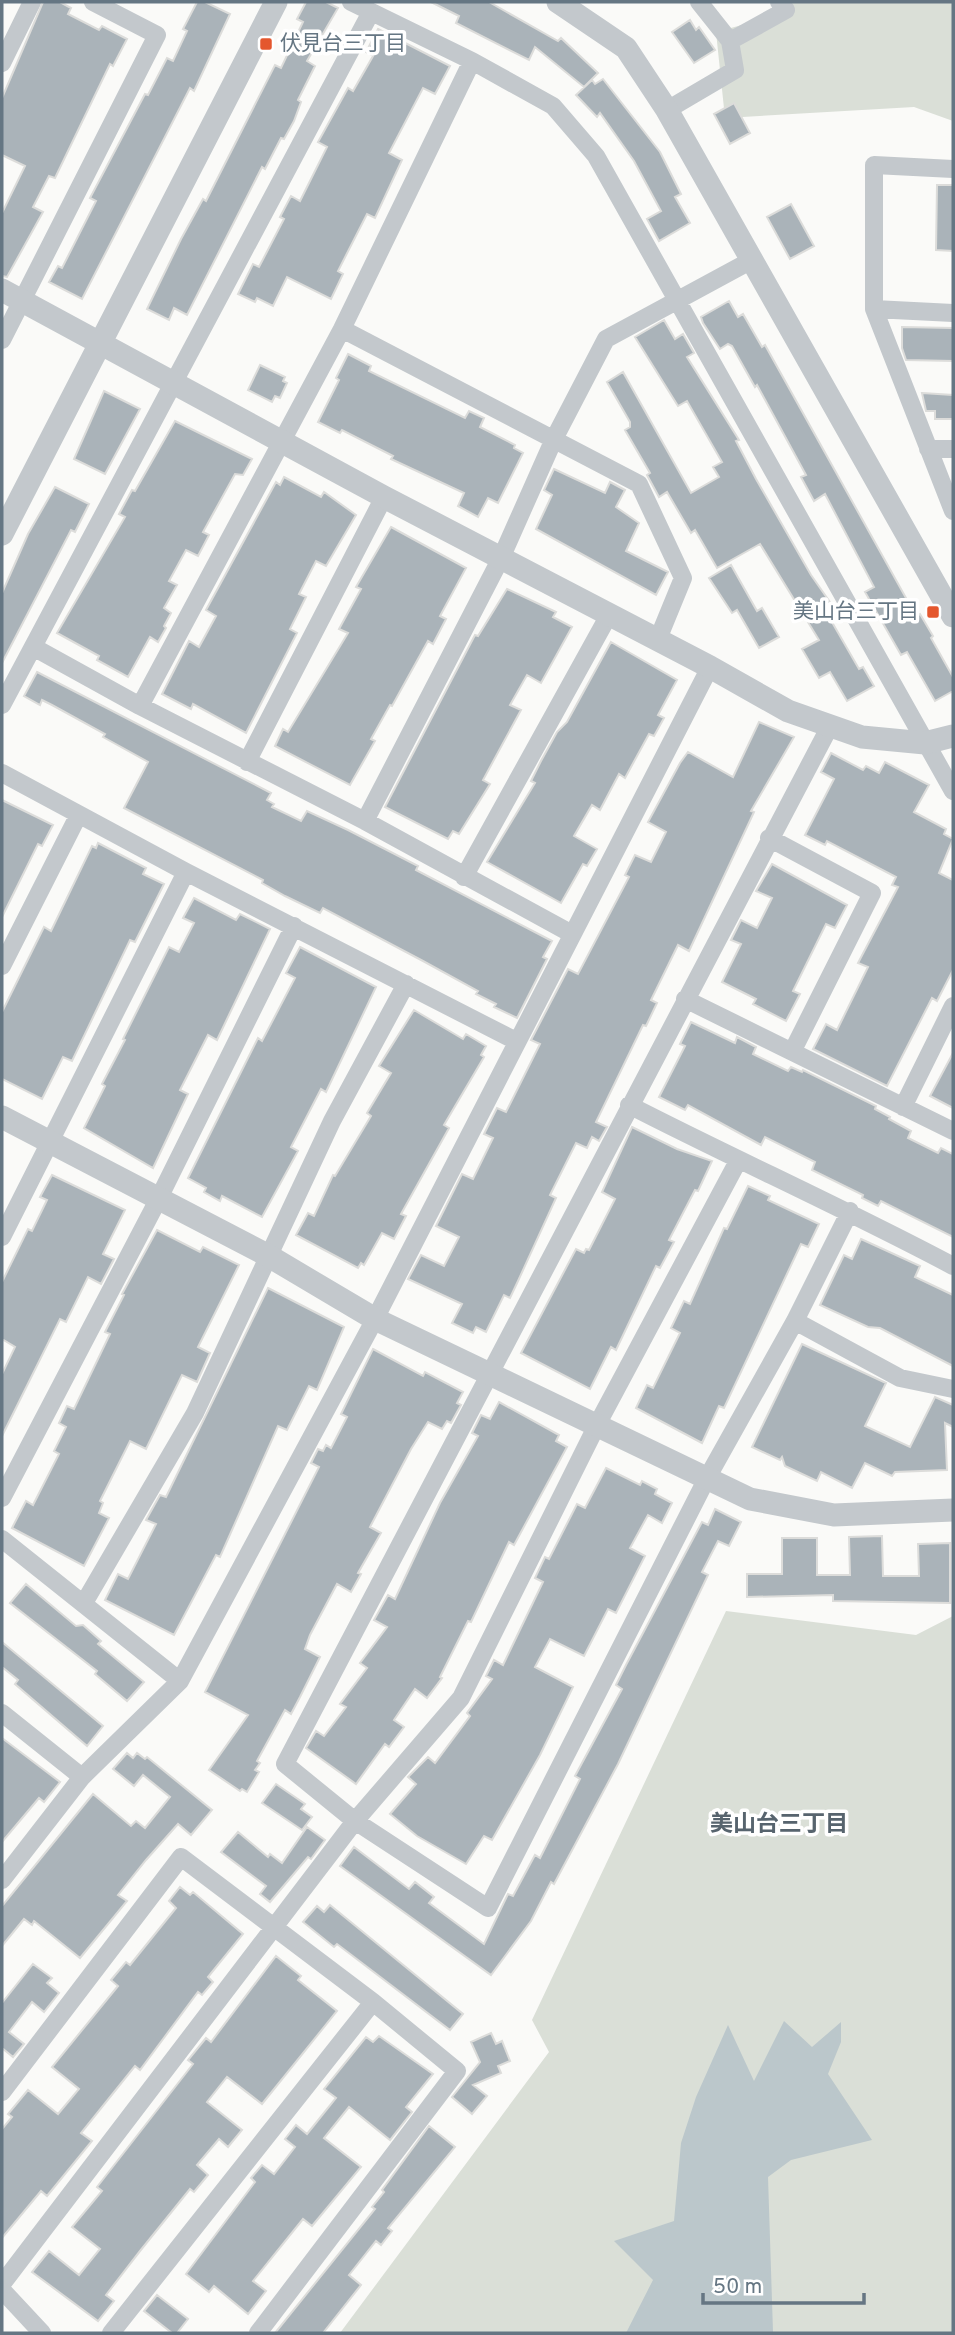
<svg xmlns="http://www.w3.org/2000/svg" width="955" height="2335" viewBox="0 0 955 2335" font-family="Overpass,'Noto Sans JP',sans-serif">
  <rect width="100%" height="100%" fill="#fafaf8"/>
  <!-- green -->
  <path fill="#dadfd7" d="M789,2H953V121L914,107L725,118L716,32L775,16Z
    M726,1611L916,1635L953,1616V2333H340L549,2052L532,2020Z"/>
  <!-- water -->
  <path fill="#bbc7cb" d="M784,2021L812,2047L841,2022V2042L828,2074L872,2140L791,2160L768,2177L773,2332L781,2333H626L653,2280L614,2241L674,2221L681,2143L696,2097L728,2025L754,2081Z"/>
  <!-- building -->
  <path fill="#aab3b9" stroke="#dcdcda" stroke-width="2" d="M43,2H60L71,8L68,14L99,30L102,26L127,39L113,66L110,64L55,178L49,176L33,207L43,212L7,277L2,276V213L25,166L2,155V98Z
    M197,2H205L230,14L194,91L190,88L82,299L49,282L58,266L62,268L96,201L90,198L145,94L148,95L167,58L173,61L187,31L183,29Z
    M306,2H326L338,8L307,61L315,66L298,100L301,102L294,121L284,139L281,138L265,169L262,167L187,315L174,308L169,320L147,309L181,239L203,199L206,201L275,65L281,68L303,22L297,19Z
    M431,2H489L558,41L561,38L598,73L584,87L535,47L529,60L456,23L459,16Z
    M690,20L696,30L699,27L715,50L694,63L672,32Z
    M378,29L450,66L435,94L423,88L389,153L402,160L375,218L367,214L338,271L343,274L331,299L287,277L273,306L257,298L255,302L238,294L253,264L259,267L284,219L280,217L291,196L300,201L327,147L318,142L348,88L353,91L373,56L366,52Z
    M603,79L660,152L681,194L675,197L690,223L659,241L647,219L661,211L634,161L600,113L597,117L576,95L592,80L595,84Z
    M734,103L750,133L730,144L714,114Z
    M937,185H953V251L936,250Z
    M791,204L814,246L790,259L767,217Z
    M729,301L738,317L743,314L762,347L765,345L916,616L920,614L933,636L931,638L953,677V691L935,701L907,652L901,655L865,592L874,587L825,494L814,501L801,477L806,475L757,385L755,387L732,346L728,344L720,349L703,323L701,317Z
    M664,320L675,339L683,334L694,353L687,357L739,440L736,441L756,479L811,575L832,605L825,610L859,669L863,667L874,686L847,701L830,672L819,678L802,649L819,640L760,544L717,568L695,530L691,533L667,492L659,497L647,475L650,473L625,430L630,427V422L607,382L623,372L691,493L719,477L713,467L722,462L687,401L678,406L635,337Z
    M902,327L953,328V361L906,360L902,348Z
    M348,354L371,366L369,371L465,418L469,411L484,418L480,427L515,445L514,448L523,453L498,503L488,498L478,517L458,506L464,493L391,459L393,456L342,430L340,433L318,422L339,380L336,378Z
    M260,365L285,377L283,381L287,383L280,398L275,396L272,402L248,390Z
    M104,391L140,409L105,474L74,459Z
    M922,393L953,395V419H935V411H926Z
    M175,421L252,459L243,475L235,474L203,532L209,535L198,556L186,550L169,581L177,585L164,608L171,613L164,626L166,628L158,642L150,637L128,677L97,660L99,656L57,633L125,517L119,514L132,490L135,491Z
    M554,469L605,493L610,482L625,490L616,507L639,523L626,551L668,572L656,595L536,529L552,495L544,490Z
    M284,477L321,497L324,492L356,515L326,566L316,561L299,594L306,597L290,629L297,633L246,733L193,704L191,709L162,694L189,641L199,647L216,616L206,610L276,482L280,485Z
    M55,487L89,504L75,532L71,530L2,663V593L28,534Z
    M391,527L466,568L440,616L446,619L433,644L428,641L392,706L390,705L371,739L375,741L350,785L275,746L283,729L288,732L348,633L339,629L361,589L356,587Z
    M731,565L757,611L762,608L779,637L759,648L737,610L732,613L709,578Z
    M507,589L556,612L553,617L572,627L541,683L527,675L510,705L521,710L483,780L490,784L459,834L453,831L448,839L385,807L475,635L478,636Z
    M611,642L677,680L658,715L664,718L654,736L649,734L625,778L619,774L600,810L592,805L574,836L597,849L587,866L583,864L561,903L487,862L535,783L531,781L541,761L557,732L567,722Z
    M37,672L271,793L267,800L274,804L272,807L301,821L307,811L348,830L418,866L416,870L552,941L543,957L547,959L517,1018L494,1007L496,1004L476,994L478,991L423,961L323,908L320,913L285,896L262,883L263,880L124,808L148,762L103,737L105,734L52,705L42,700L40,705L24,696Z
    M759,722L794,737L751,811L754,812L689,951L678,945L651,1000L657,1003L646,1026L643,1025L596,1122L607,1127L599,1141L592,1137L587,1148L576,1143L550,1195L556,1198L518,1281L510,1298L504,1295L486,1332L476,1327L473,1333L452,1323L462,1304L408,1279L421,1255L444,1266L459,1237L436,1226L462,1174L473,1179L493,1138L484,1134L497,1108L506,1112L540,1044L531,1040L568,969L578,974L629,877L625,875L635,855L651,862L666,832L648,822L680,763L688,752L733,777Z
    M831,753L863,770L866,766L879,773L885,762L929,785L914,812L946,829L944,834L953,839L939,873L953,880V970L937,1001L932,998L887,1086L813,1049L826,1024L837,1030L868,967L858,963L898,887L892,885L896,877L827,841L825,845L805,835L834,779L821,772Z
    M2,800L53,825L42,846L38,844L2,917Z
    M98,843L146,868L143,874L164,884L135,942L130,940L72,1061L63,1057L42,1099L2,1079V1012L44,927L51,931L92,846L96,848Z
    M772,864L847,905L835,928L826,924L793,991L800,994L786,1021L753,1004L756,999L722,982L741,944L731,940L741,920L757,928L772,898L756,891Z
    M194,898L236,920L240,914L270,929L217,1040L208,1035L180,1090L188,1094L153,1168L84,1128L105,1086L102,1084L125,1040L123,1039L169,947L179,952L194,923L183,918Z
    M300,947L376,987L326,1092L321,1089L291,1147L298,1151L262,1217L222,1196L220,1201L204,1192L206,1188L188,1178L258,1038L262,1041L295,978L286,973Z
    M414,1010L463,1039L466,1034L486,1046L481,1055L484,1057L444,1125L449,1128L401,1214L406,1216L394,1239L382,1233L364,1265L361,1263L358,1268L296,1235L308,1213L314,1216L333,1175L335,1176L371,1116L367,1113L391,1073L379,1066Z
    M691,1022L735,1043L737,1037L756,1047L753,1054L788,1071L791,1067L802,1072L803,1070L876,1106L875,1109L890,1117L889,1119L911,1131L908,1138L938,1153L941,1148L953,1154V1237L881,1201L878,1206L862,1198L863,1195L812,1170L815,1162L765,1137L761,1145L688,1105L685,1110L659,1097L685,1046L680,1044Z
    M953,1053V1108L930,1096Z
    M632,1127L677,1149L712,1161L698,1191L695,1190L669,1240L674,1242L660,1268L656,1266L616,1350L611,1347L590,1389L521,1353L576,1249L584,1253L586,1249L589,1250L615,1199L602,1192Z
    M52,1175L125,1210L103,1254L114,1259L101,1284L88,1277L66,1322L60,1319L2,1436V1374L15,1347L2,1339V1282L28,1229L32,1231L47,1200L40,1197Z
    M748,1186L770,1196L768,1200L819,1224L808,1247L801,1244L724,1408L719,1406L702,1443L636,1408L647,1385L653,1388L680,1333L671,1328L684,1301L690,1304L724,1228L727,1229Z
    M157,1230L200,1252L203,1247L239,1265L198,1347L210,1353L197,1382L182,1375L146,1449L130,1441L100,1501L103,1503L99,1513L109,1518L84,1566L12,1528L26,1501L33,1505L59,1454L54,1451L66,1427L59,1423L67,1406L74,1409L110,1334L105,1332L124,1295L122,1294Z
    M861,1239L920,1266L915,1277L953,1295V1366L880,1328L868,1327L820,1305L844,1255L852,1259Z
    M268,1288L344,1327L317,1390L309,1386L287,1430L278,1426L228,1539L220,1557L216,1555L174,1635L105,1600L118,1574L128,1579L156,1524L146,1520L160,1495L166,1497Z
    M802,1344L886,1383L865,1426L910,1447L935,1397L953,1405V1427L945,1423L947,1470L895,1472L892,1476L865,1463L852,1488L821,1472L817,1481L785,1466L782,1457L780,1460L752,1447Z
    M373,1349L423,1376L425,1372L463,1392L457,1403L461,1405L451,1423L447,1421L442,1429L428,1422L411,1449L370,1527L381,1533L358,1573L361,1574L351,1592L337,1584L310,1635L305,1649L320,1657L300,1697L291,1714L285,1710L257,1761L260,1763L255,1770L259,1772L247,1792L242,1789L240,1791L209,1770L248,1715L205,1692L319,1467L311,1463L318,1449L323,1451L326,1445L331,1448L347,1417L341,1414Z
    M499,1402L559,1435L556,1441L567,1447L514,1545L509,1542L471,1622L468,1621L440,1677L442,1678L427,1698L415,1689L394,1720L404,1727L389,1747L385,1744L356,1784L306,1748L316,1731L324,1736L346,1707L340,1704L367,1668L360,1663L387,1627L374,1620L388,1595L395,1599L440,1503L478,1436L472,1433L481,1415L490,1419Z
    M606,1468L640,1485L642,1481L657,1489L655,1494L672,1503L662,1523L648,1515L630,1548L645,1556L616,1613L608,1609L584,1656L550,1639L535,1667L573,1687L540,1755L492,1840L484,1836L466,1864L417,1836L390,1814L416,1784L408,1777L428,1757L435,1763L470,1716L467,1713L492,1679L486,1676L494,1660L503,1665L543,1582L535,1578L545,1557L549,1559L577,1504L585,1508Z
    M715,1509L741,1522L729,1546L718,1541L702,1572L708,1575L618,1764L554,1884L551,1882L531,1921L491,1975L340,1866L354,1847L409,1889L415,1882L434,1897L429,1903L484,1944L508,1894L513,1896L535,1855L540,1858L580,1779L575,1776L622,1689L616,1685L626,1665L702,1522L708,1525Z
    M882,1536L883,1576H919L918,1544L950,1543V1603L833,1601V1595L747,1597V1574H782V1538H817V1575H850L849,1537Z
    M26,1584L76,1626L83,1625L101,1641L98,1644L144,1682L127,1701L95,1674L97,1671L10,1603Z
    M2,1642L103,1726L87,1746L15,1684L18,1680L2,1667Z
    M2,1738L60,1782L44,1802L39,1798L2,1842Z
    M127,1753L133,1758L137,1753L145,1759L147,1757L212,1810L191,1835L178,1824L146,1860L118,1895L127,1901L80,1958L34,1921L32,1925L24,1919L2,1946V1906L93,1794L131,1826L136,1821L145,1828L170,1797L143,1775L134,1786L113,1769Z
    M276,1784L305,1804L301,1809L312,1817L302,1830L262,1803Z
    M307,1827L325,1840L311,1859L308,1857L270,1902L260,1894L266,1886L221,1852L238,1832L268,1857L270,1854L282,1863Z
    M180,1887L190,1895L193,1892L243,1934L208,1977L213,1982L202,1995L198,1992L140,2070L135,2066L81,2133L92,2141L47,2196L41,2191L2,2238V2129L12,2117L8,2114L28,2090L58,2114L79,2089L52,2067L118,1986L111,1980L126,1962L130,1965L176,1908L169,1901Z
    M330,1905L463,2014L450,2030L337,1944L334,1947L303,1922L317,1906L324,1912Z
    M276,1956L301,1976L298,1980L337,2011L262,2104L227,2077L207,2102L242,2130L228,2147L219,2139L197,2165L208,2175L194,2192L190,2189L140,2251L106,2295L114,2301L98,2321L32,2272L49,2251L79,2275L100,2249L72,2227L102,2191L97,2187L193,2064L188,2060L206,2038L211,2042Z
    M33,1964L52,1978L47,1983L59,1993L44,2012L32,2002L9,2032L24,2044L13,2057L2,2048V2003Z
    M491,2033L496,2044L502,2041L510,2061L498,2066L501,2073L473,2085L487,2096L472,2114L452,2097L480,2062L471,2042Z
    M379,2036L433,2074L406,2107L412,2112L390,2140L349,2107L324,2138L361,2167L312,2226L303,2219L253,2281L266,2291L248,2314L214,2286L209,2292L186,2274L255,2182L251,2178L262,2165L274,2174L295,2147L285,2139L296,2125L307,2134L336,2098L324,2089L366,2037L373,2042Z
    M429,2126L455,2147L388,2228L392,2231L381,2245L376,2241L349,2275L361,2285L323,2333H275L375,2209L372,2207L384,2192L382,2190Z
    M157,2295L188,2319L177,2333H172L144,2311Z"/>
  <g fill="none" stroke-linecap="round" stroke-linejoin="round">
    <!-- minor -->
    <path stroke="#c3c8cc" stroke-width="18" d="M351,2L472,61L553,106L596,156L953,791
      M730,41L786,10L779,2
      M2,63L32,2
      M667,110L735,70L730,41L699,2
      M874,309V165L953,169
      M953,313L874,309L953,511
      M342,329L639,484L683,578L658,639
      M2,340L157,35L93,2
      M928,449H953
      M35,648L140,706L365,821L572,934
      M2,705L371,12
      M140,706L342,329L472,61
      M830,726L285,1764L355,1821L488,1908L706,1480L795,1321L850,1211
      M247,762L384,497
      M2,773L186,872L516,1041
      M365,821L502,556L554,439L606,339L750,261
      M769,838L872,893L793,1050
      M464,877L610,613
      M2,966L78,816
      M685,999L953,1131
      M629,1105C736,1160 846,1209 953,1266
      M903,1107L953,1006
      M2,1237L186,872
      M795,1321L900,1378L953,1389
      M2,1498L159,1198L294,926
      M2,1539L180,1681
      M84,1603L195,1413L332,1121L406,984
      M2,1713L82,1777
      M2,1880L82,1777L180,1681L375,1319L710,667
      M2,2092L181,1857L373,2002L457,2071L258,2333
      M2,2284L355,1821L461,1698L597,1425L738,1161
      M2,2290L42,2333
      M111,2333L373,2002"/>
    <!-- tertiary -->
    <path stroke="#c3c8cc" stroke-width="23" d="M558,2L626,48L667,110L953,616
      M2,290L384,497L710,667L788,711L862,737L925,743L953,736
      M2,534L276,2
      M2,1117L267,1255L375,1319L750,1499L834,1515L953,1510"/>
  </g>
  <!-- markers -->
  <g fill="#e4572e" stroke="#fff" stroke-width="2.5">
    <rect x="259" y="37" width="14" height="14" rx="3.5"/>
    <rect x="926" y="605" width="14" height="14" rx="3.5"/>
  </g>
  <g text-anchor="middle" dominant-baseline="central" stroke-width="7" stroke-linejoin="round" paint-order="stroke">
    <!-- poi labels -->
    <g font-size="21" fill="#657683" stroke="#fff" text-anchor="start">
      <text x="280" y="44">伏見台三丁目</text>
      <text x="919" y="612" text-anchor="end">美山台三丁目</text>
    </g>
    <!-- neighbourhood labels -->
    <g font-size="23" font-weight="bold" fill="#57646e" stroke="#fff">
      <text x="779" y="1825">美山台三丁目</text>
    </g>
  </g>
  <!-- border -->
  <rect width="955" height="2335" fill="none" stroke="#657683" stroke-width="7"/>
  <!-- scale -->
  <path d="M703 2293v10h161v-10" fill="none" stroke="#657683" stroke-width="3.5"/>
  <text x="713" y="2293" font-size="21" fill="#657683" stroke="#ffffff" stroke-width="5" paint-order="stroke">50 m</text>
</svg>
